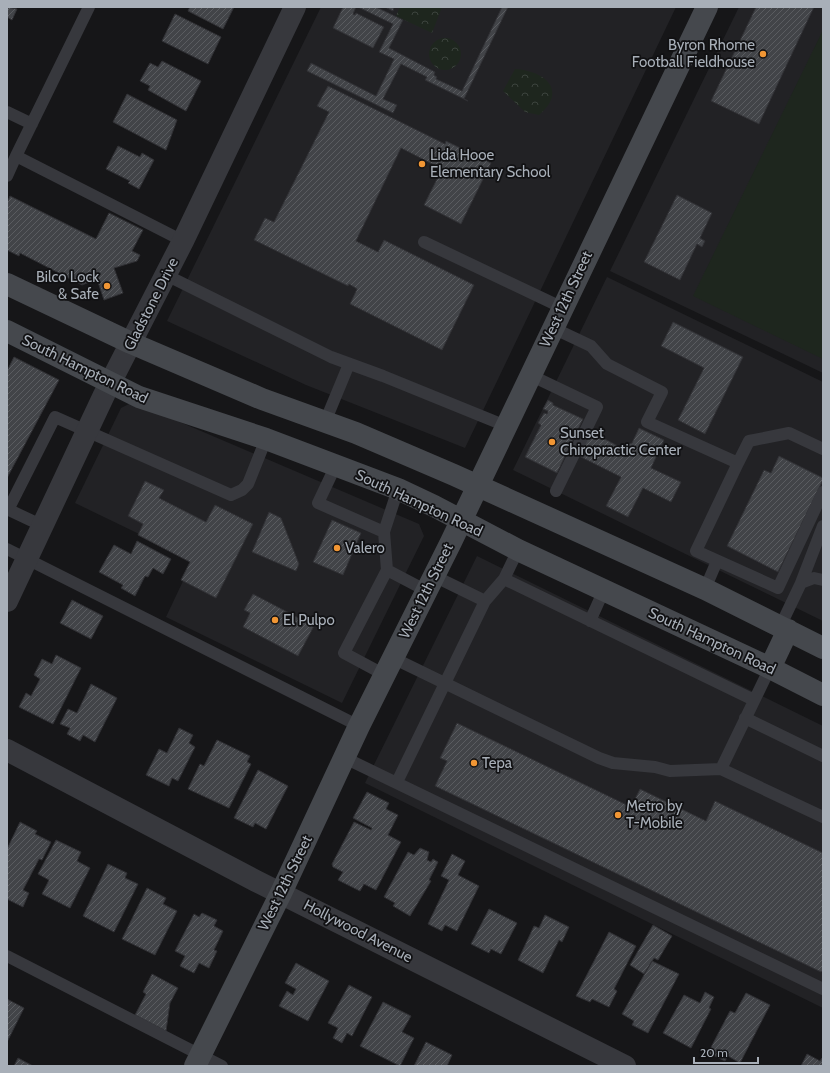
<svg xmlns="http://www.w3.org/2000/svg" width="830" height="1073" viewBox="0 0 830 1073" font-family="Cabin,sans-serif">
  <defs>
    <pattern id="park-crowns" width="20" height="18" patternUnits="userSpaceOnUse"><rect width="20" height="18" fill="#1e261e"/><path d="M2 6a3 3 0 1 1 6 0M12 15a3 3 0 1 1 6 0" fill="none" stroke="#3c433d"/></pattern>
    <pattern id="building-hatch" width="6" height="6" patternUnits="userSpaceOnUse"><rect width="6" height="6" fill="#424448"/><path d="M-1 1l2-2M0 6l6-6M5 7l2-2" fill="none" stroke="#5a5c60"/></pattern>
  </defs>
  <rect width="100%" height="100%" fill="#161618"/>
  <!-- built -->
  <path fill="#222225" d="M321,7H676L465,448L306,385L167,321Z
    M739,7H823V373L610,271Z
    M607,277L823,382V621L513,470Z
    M133,402L419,524L424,536L342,703L166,617L193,560L75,503L121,408Z
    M477,556L823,726V1008L365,783Z"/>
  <!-- park -->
  <path fill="url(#park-crowns)" d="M400,7H442L432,33L396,16Z
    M429 54a16 16 0 1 1 32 0a16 16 0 1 1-32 0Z
    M515,69C545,71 568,90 539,115L525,112L503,91Z"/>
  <!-- pitch -->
  <path fill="#1e261e" d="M823,30V359L693,296Z"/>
  <!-- building -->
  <path fill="url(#building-hatch)" stroke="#303034" d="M7,7L17,9L12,20L7,17Z
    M190,7H234L223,29L188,11Z
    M343,7H356L353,14L355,15L356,13L384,27L373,48L333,28Z
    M358,7H376L403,20L389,48L435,72L434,75L437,77L436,79L462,91L502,7H508L464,99L468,101L425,80L427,77L401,64L383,99L397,105L393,113L307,71L311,63L376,96L394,59L379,52L393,24Z
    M385,7H394L393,11Z
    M756,7H814L759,124L711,101Z
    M175,14L221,37L208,64L162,41Z
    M162,61L201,81L186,111L148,90L150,86L140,81L150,63L158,67Z
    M328,86L445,144L446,141L491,163L461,224L424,205L442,169L401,148L356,241L378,252L384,240L474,285L442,350L350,304L357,289L349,284L348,286L254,240L265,218L274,222L329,112L317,106Z
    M127,94L177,120L166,150L113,122Z
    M118,146L140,157L142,153L154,160L139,189L128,183L130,181L106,169Z
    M677,195L712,213L700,238L705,241L702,247L697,244L680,280L644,262Z
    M10,196L96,239L109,213L143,230L132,251L140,255L137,261L114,268L123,293L104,300L97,279L82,285L20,253L19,256L7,250V203Z
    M673,322L743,357L705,434L678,420L704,368L661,346Z
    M14,357L59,380L7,478V371Z
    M548,400L553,403V405L583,419L557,473L525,457L541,425L538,423L544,413L547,414L548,411L543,409Z
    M639,428L664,440L651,468L681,482L671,502L643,488L628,517L606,506L621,477L577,455L589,431L620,447L632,443Z
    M779,456L823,478V480L778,572L727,546L764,470L771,473Z
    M145,481L164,490L159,498L206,522L215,505L253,524L216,598L181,580L190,562L138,535L143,524L128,516Z
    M269,512L281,518L299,564L296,571L252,552Z
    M332,520L361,533L343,575L313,562Z
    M137,541L171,559L163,574L153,568L148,577L145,576L135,596L121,588L123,585L99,572L114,545L131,554Z
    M253,594L314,626L298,656L243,627L250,613L244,610Z
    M72,600L103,616L91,639L60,623Z
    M56,655L81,668L53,724L19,707L26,693L31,696L40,679L34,675L42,659L52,664Z
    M91,684L117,698L95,742L83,735L80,741L67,734L70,728L60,724L68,709L77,713Z
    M457,723L631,807L640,789L706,821L715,801L823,853V970L821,972L435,786L447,761L440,758Z
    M179,728L193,735L189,743L195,747L178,781L172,778L169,786L146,775L159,749L167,753Z
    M217,740L250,756L247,762L251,764L229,808L188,789L200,764L204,766Z
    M258,770L288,786L266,829L255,823L253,827L234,818Z
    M367,792L389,803L386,809L398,815L388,835L401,842L376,890L364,884L360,891L338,880L343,872L333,867L332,864L354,822L371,830L372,828L353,818Z
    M20,822L37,831L35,834L51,842L42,860L39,859L23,890L29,893L23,907L7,899V847H8Z
    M56,840L81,852L77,861L90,868L70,908L42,894L49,880L38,874Z
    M420,848L429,852L427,860L431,862L433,859L438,862L429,880L431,881L410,916L393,906L395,903L384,897L408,852L414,855Z
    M452,854L465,861L458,875L479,886L457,931L445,925L442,931L428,924L449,880L441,876Z
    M108,864L127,873L125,878L138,884L114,932L83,916Z
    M147,888L166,898L163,904L177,911L155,955L122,939Z
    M489,909L517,923L501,954L491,949L489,953L471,944Z
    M202,913L217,920L214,926L223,931L214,950L217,951L209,968L199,963L194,973L180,966L185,956L175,951L194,914L199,917Z
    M545,915L569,927L562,942L559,940L543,973L518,960L534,926L539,928Z
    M653,925L672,936L658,960L654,958L644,974L630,965Z
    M609,932L636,946L614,989L617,991L609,1007L592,999L590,1002L576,996Z
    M652,961L679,974L648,1033L632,1025L634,1021L622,1014Z
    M296,963L329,981L308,1021L279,1006L287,991L293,995L296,989L285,983Z
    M152,974L178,988L170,1003L166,1031L135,1015L146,994L143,992Z
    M349,985L372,997L352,1036L347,1033L342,1043L333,1038L338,1028L328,1023Z
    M705,992L714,997L709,1008L711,1009L691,1048L663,1033L684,995L700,1003Z
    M746,993L770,1005L740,1063L728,1056L725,1061L708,1053L730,1011L735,1013Z
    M7,999L24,1008L7,1042Z
    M383,1002L411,1016L402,1032L414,1038L400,1066L360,1046Z
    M426,1042L452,1055L447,1066H414Z
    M807,1054L820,1061L822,1058H823V1066H801Z
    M18,1058L33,1066H14Z"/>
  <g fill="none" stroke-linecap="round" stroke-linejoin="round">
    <!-- lane -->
    <path stroke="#37383d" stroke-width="12" d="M7,112L32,124
      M16,156L89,7
      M7,176L16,156L183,241
      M424,242L563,308
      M166,275L331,357L383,376L506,426
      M553,328L591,346L607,364L662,392L647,422L738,463L696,551L778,588L823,492
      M530,375L597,407L556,491
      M325,422L349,364
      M738,463L749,441L789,433L823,449
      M336,465L318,503L384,532
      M7,509L43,526
      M8,510L55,417L231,495L242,490L248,484L266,439
      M7,549L359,726
      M387,570L384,532L398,489
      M434,576L485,601
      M504,579L754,700
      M801,583L823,526
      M705,589L717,561
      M590,621L604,590
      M780,627L801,583L814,578L823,580
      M393,658L599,758L613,763L655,767L670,771L721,769L823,817
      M385,675L344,653L387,570L427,591
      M745,718L823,756
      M345,758L823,989
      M721,769L770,668
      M397,782L485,601L504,579L518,550
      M7,956L222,1066"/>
    <!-- street -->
    <path stroke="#37383d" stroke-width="22" d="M7,601L104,395L183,241L295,7
      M7,750L256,881L625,1066"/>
    <!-- secondary -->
    <path stroke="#45484d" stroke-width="22" d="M7,284L131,343L262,399L356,433L454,475L705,589L823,648
      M7,331L139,397L266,439L398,489L434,506L518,550L770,668L823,695
      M770,668L788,630
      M195,1066L281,893L359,726L451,542L707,7"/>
  </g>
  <!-- markers -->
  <g fill="#f19634" stroke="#111113" stroke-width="1.5">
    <circle cx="763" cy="54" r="4"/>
    <circle cx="422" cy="164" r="4"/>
    <circle cx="107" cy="286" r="4"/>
    <circle cx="552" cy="442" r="4"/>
    <circle cx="337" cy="548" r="4"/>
    <circle cx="275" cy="620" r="4"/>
    <circle cx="474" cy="763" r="4"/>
    <circle cx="618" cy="815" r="4"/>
  </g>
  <g text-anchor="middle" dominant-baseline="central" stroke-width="3.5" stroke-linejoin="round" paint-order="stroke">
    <!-- poi labels -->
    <g font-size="15" fill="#a8afb8" stroke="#111113" text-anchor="start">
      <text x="755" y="45" text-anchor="end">Byron Rhome<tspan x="755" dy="17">Football Fieldhouse</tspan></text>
      <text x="430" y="155">Lida Hooe<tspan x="430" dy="17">Elementary School</tspan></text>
      <text x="99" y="277" text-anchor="end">Bilco Lock<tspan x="99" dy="17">&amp; Safe</tspan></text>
      <text x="560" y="433">Sunset<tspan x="560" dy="17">Chiropractic Center</tspan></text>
      <text x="345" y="548">Valero</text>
      <text x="283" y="620">El Pulpo</text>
      <text x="482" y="763">Tepa</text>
      <text x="626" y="806">Metro by<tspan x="626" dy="17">T-Mobile</tspan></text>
    </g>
    <!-- street labels -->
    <g font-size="15" fill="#a8afb8" stroke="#111113">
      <text transform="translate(566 299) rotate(-65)">West 12th Street</text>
      <text transform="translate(151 304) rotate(-63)">Gladstone Drive</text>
      <text transform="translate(85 369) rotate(26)">South Hampton Road</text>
      <text transform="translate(419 503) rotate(25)">South Hampton Road</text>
      <text transform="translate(426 591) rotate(-64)">West 12th Street</text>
      <text transform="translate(712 641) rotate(25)">South Hampton Road</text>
      <text transform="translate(285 883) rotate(-64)">West 12th Street</text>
      <text transform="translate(358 931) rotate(27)">Hollywood Avenue</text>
    </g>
  </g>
  <!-- border -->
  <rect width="830" height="1073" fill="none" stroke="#a8afb8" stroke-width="16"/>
  <!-- scale -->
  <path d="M694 1057v6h64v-6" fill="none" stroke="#a8afb8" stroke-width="2"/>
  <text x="700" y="1057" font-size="12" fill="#a8afb8" stroke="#111113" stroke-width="3" paint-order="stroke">20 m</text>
</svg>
